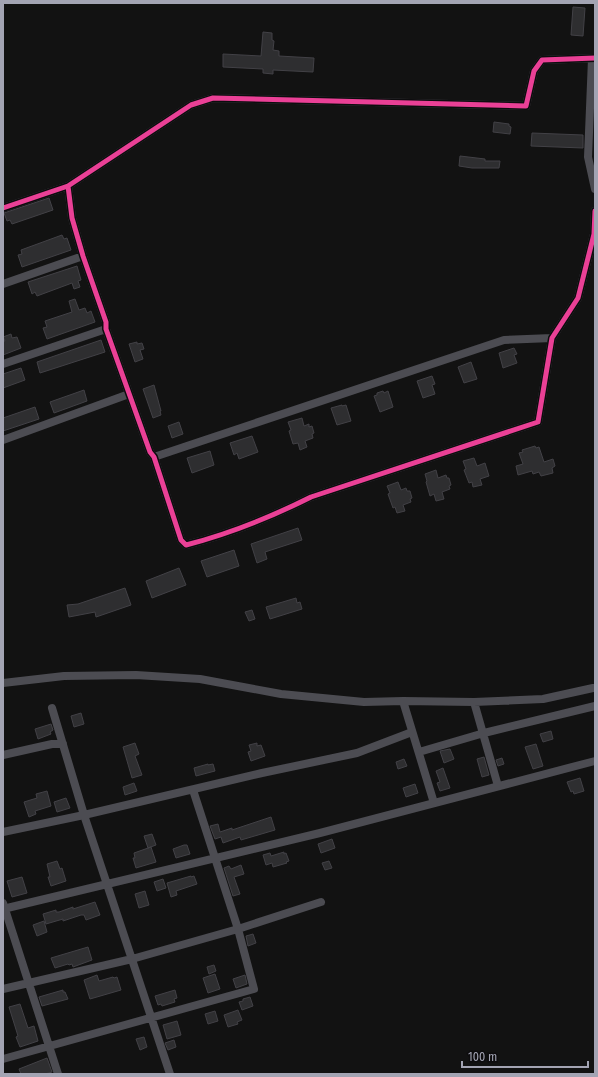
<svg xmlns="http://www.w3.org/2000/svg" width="598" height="1077" viewBox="0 0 598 1077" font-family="'Fira Sans Condensed',sans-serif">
  <rect width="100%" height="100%" fill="#121212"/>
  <!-- building -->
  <path fill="#2e2e30" stroke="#424146" d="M573,7L585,8L583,36L571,35Z
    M263,32L272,33V40L274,41L273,50L279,51V56L314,58L313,72L273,70V74L263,73V69L223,67V54L261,56Z
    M494,122L509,124V126L511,127L510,134L493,132Z
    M532,133L583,135V148L531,146Z
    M460,156L485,159V161H500L499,168H472L459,166Z
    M49,198L53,210L12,224L10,220L7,221L4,213Z
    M62,235L64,239L67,238L71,250L22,267L18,255L22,254L21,250Z
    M77,266L81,280L78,281L80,287L74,289L72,283L37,296L35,292L32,294L28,282Z
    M75,299L79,310L85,308L87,313L91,311L95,322L47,339L43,328L47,327L45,321L72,312L69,301Z
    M11,334L12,338L17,337L21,348L3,355V341H5L3,337Z
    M101,340L105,352L40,373L37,362Z
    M137,342V344L142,343L144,349L140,350L143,359L135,362L129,344Z
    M514,348L517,354L514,355L517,363L503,368L499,353Z
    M471,362L477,379L464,383L458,367Z
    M21,368L25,380L3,388V374Z
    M432,376L435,384L432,385L435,394L423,398L417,381Z
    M154,385L161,411H160L161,415L153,418L143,389Z
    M84,390L87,401L54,413L50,402Z
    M383,391L384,393L388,391L393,407L380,412L374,396L377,395V393Z
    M342,405V406L346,405L351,421L337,425L331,408Z
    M35,407L39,419L3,431V418Z
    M302,418L304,426L309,424V427L312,426L314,433L312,434L313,438L305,441L307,447L300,450L298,443L293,444L289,431L291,430L288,422Z
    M179,422L183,434L172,438L168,426Z
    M252,436L258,452L239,459L237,453L234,455L230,443Z
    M535,446L536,448L539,447L544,462L553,459L555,466L552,468L553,473L541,476L539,472L533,474L532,471L518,475L516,466L523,464L519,453L523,452L522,450Z
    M210,451L214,465L192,473L187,458Z
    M474,458L477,466L485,463L489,476L480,479L482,485L473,487L472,482L469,483L464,470L466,469L463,461Z
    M436,470L438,478L446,475L447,478H449L451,485L449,486L450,489L442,492L444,499L436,501L434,494L430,496L426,482L427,481L425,474Z
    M398,482L401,490L406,488L407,491H410L412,498L410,499L411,502L403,505L405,511L397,513L395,507L393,508L388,494L390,493L387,486Z
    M298,528L302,540L265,552L267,559L257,563L251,544Z
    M234,550L239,566L207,577L201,561Z
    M179,568L186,585L152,598L146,581Z
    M125,588L131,605L96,617L95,612L69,617L67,605L78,604Z
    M296,598L297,603L300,602L302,609L270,619L266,607Z
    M252,610L255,619L249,621L245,612Z
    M81,713L84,724L74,727L71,716Z
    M51,724L53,730L50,732L51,734L38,739L35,729Z
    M551,731L553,739L543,742L540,734Z
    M135,743L139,754L135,756L142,775L132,778L123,747Z
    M257,743V746L261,745L265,756L251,761L248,752L251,751L249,745Z
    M536,744L543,766L533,769L525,747Z
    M450,749L454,759L444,763L440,751Z
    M484,757L489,775L482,777L477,759Z
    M502,758L504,764L498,766L496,760Z
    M404,759L407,766L398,769L396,762Z
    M208,764V765L213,764L215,771L196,776L194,768Z
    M443,768L450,788L440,791L437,783L440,782L436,771Z
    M580,778L584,791L574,794L573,791L571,792L567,782Z
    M134,783L137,791L125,795L123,787Z
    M415,784L418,793L406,797L403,788Z
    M47,791L51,806L35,811L36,814L29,817L24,802L37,798L36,794Z
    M66,798L70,808L57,812L54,802Z
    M271,817L275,830L241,840L240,837L223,843L221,837L215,839L210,826L218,824L220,832L232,828V830Z
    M152,834L156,845L148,848L144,836Z
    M332,839L335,848L321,853L318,844Z
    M184,845H187L190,854L176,858L173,849Z
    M151,847L156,862L136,868L133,858H135L134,853Z
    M284,852V854L286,853L289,861L286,862L287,863L273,867L272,863L266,865L263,855L270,853L271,856Z
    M57,861L60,869L62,868L66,881L51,886L48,877H50L47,864Z
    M329,861L332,868L325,870L322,863Z
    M241,865L244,874L234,877L240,894L233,896L224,868L229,866L231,869Z
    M191,876V877L194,876L197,884L176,891L177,895L171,897L167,883Z
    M22,877L27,893L12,897L7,881Z
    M163,879L166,888L157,891L154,882Z
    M145,891L149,905L139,908L135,894Z
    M95,902L100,915L86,920L84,915H81L63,921V919L46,924L43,914L56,910V912H59L73,907V909Z
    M44,921L47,932L37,936L33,925Z
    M253,934L256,943L248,946L246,936Z
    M88,947L92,960L73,967L72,964L69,965L68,964L55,968L51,958Z
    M214,965L216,971L209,974L207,967Z
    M215,974L220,989L208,993L203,978Z
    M97,975L99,981L113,977L114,978L117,977L121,990L90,999L84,980Z
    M245,975L247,984L236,988L233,979Z
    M63,990V992H65L68,999L42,1006L39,997Z
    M175,990L177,998L174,999L175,1002L162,1006L161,1004L158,1005L155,996Z
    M250,997L253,1006L242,1010L239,1002L243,1001V999Z
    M20,1004L28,1028L34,1026L38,1041L20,1047L16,1037L18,1036L9,1007Z
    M238,1010L242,1020L237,1022L238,1024L228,1027L224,1015Z
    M215,1011L218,1021L208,1024L205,1014Z
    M177,1021L181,1035L167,1039L163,1025Z
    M144,1037L147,1047L140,1050L136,1039Z
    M174,1040L176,1047L168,1050L165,1043Z
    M47,1058L52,1072L45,1074H21L19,1069Z"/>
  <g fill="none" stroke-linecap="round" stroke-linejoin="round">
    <!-- minor -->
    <path stroke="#4c4c52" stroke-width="8" d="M592,59L588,157L595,189
      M68,186L72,218L83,256L106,322V329L150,452L154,457L181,540L186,545C229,534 271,517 311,497L538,422L552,338L578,298L594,234L595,211
      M3,208L68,186L191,105L213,98L526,106L534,71L542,60L595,58
      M3,284L83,256
      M3,364L106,329
      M3,440L129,394
      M154,457L504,340L552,338
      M3,683L64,676L136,675L200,679L281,694L364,702L403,701L474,702L543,699L593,688
      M403,701L434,803
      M474,702L498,786
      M52,708L84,815L170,1074
      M419,752L484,733L595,706
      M3,755L52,744H63
      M3,832L84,815L262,773L357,753L412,732
      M3,903L58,1074
      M3,909L320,833L595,761
      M3,989L132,959L238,929L321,902
      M3,1059L254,989L238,929L193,790"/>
    <!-- cycleway casing -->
    <g stroke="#0d0c0e" stroke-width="8">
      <path id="cycleway" d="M68,186L72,218L83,256L106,322V329L150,452L154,457L181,540L186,545C229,534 271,517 311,497L538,422L552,338L578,298L594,234L595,211
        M3,208L68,186L191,105L213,98L526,106L534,71L542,60L595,58"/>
    </g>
    <!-- cycleway -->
    <use href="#cycleway" stroke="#ea4096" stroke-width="5"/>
  </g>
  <!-- border -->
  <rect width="598" height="1077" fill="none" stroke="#a3a4b3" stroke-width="8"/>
  <!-- scale -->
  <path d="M462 1061v6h126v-6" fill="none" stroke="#a3a4b3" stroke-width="2"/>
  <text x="468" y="1061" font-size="12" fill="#a3a4b3" stroke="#0d0c0e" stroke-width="3" paint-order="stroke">100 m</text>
</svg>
